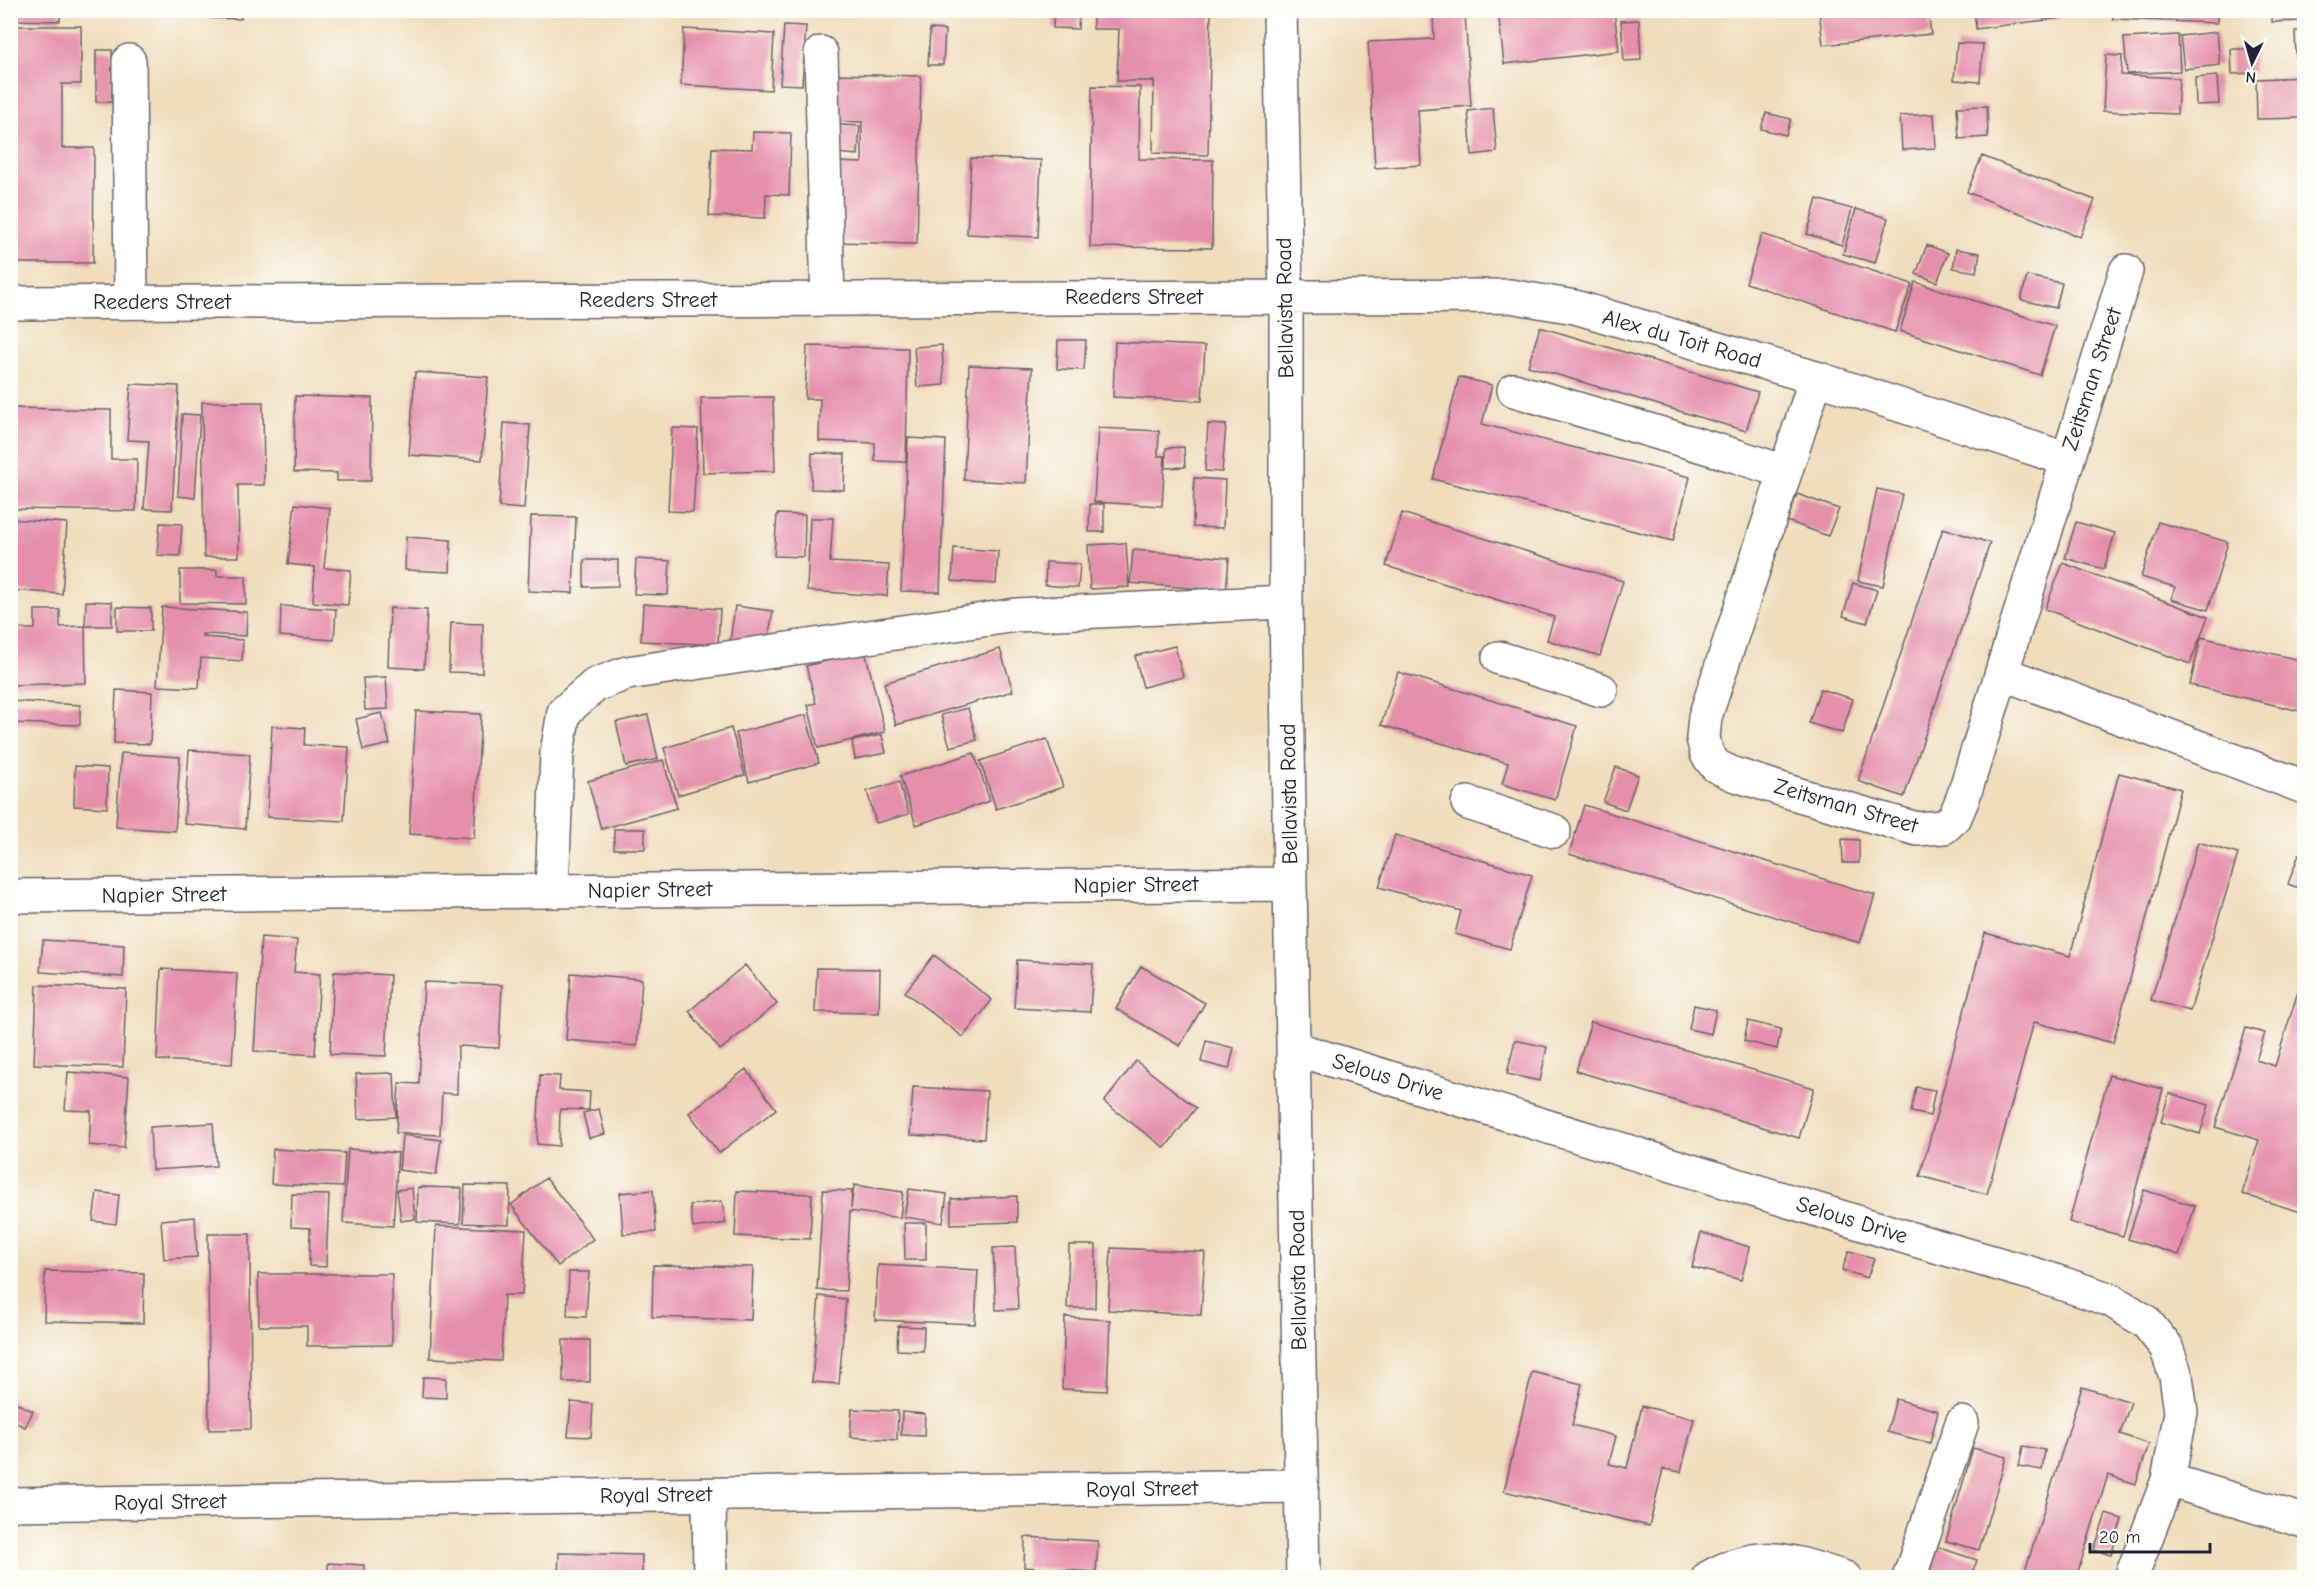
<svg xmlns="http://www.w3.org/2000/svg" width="2315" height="1588" viewBox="0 0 2315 1588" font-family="'Comic Neue',sans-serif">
  <rect width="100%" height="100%" fill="#fdfcf7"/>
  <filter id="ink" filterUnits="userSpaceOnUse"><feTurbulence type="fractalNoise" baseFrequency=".0167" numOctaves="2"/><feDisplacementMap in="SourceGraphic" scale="12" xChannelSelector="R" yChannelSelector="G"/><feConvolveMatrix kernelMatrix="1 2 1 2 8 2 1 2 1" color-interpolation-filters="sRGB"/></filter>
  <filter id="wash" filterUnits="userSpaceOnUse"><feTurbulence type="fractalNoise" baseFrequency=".008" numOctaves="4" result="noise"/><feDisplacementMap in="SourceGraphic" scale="24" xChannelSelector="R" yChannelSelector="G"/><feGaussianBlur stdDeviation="1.35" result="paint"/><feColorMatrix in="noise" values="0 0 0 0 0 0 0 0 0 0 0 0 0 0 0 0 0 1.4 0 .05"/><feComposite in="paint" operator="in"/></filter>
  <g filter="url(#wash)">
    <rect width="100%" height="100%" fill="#efddbb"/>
    <g id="blocks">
      <!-- building -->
      <path fill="#e58fab" d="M10,10H60V21L10,20Z
        M211,10H241V19L210,18Z
        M741,10H805L804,16L741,12Z
        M1054,10H1079L1078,29L1053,28Z
        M1093,10L1211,12L1208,155L1153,153L1154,81H1117L1119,29H1093Z
        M1498,10H1614L1619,51L1504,64Z
        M1819,10H1928L1931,34L1823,45Z
        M1974,10H2060L2061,18L1976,29Z
        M2113,10H2217V23L2113,19Z
        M2272,10H2304V21L2272,22Z
        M1465,14L1471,106L1418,110L1421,165L1375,168L1368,42L1434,39L1433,16Z
        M1639,20L1641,60L1624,61L1621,21Z
        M784,25L806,26L802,85L780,84Z
        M10,26H81V84H62V148H94L93,263H10Z
        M684,29L774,34L771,90L681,85Z
        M930,29L945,30L943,65H928Z
        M2295,31H2304V59H2296Z
        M2217,32L2220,65L2184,69L2180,36Z
        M2178,35L2180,71L2127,74L2124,38Z
        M1957,43L1983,44L1980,82L1954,80Z
        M2231,49H2253L2254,73L2232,74Z
        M96,50H112V102H96Z
        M2106,55L2122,56L2121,75L2179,78L2177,114L2103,111Z
        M834,74L921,76L917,244L835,242L837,162L862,163V122L833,121Z
        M2217,76L2219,104L2196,105L2195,78Z
        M2304,77V118L2257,119L2256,79Z
        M1092,86L1140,87L1139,159L1213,160L1212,248L1090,247Z
        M1987,106L1988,137L1959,139L1957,107Z
        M1493,108L1497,152L1472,155L1468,111Z
        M1766,113L1791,119L1786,135L1761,129Z
        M1934,114L1936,148L1902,150L1900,116Z
        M826,124L860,126L858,155L824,152Z
        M753,132L791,133L789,195L766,194L765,218L709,216L712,148L752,149Z
        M1982,156L2095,200L2080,237L1967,192Z
        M971,158L1041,160L1038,237L967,234Z
        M1817,199L1852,209L1842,245L1807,234Z
        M1856,209L1888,218L1875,263L1843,254Z
        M1762,234L1912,284L1895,332L1746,283Z
        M1927,245L1948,253L1937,282L1916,274Z
        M1956,249L1980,253L1976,272L1953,268Z
        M2027,276L2062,283L2056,308L2021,300Z
        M1915,282L2055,326L2040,375L1900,331Z
        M1540,327L1758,392L1746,431L1528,366Z
        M1058,340H1086L1084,370L1057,369Z
        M1115,342L1205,346L1202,401L1113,397Z
        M942,345L944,385L917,387L914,347Z
        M807,346L908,348L906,462L875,461V443L819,441L820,399H805Z
        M969,365L1032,368L1026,483L964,480Z
        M415,372L488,377L482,460L409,455Z
        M1459,377L1492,385L1482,424L1690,477L1673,541L1433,479Z
        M131,384L179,386L172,510L144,509L149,441L127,440Z
        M295,396L372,398L371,481H337V473L294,472Z
        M773,397L775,471L703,473L701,398Z
        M202,402H263L264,485H238L239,557H204Z
        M14,408L111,410V459H137L136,511L13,509Z
        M182,414L200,415L195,498L178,496Z
        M504,423L530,425L524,509L499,507Z
        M1208,424L1226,425L1222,472L1205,471Z
        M672,428L698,429L693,512L668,511Z
        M1098,428L1159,431L1158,456H1165L1162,506L1094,502Z
        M908,438L946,440L940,592L901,591Z
        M1184,447L1185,467L1166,468V448Z
        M812,453L845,454L844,490L811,489Z
        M1194,478L1225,480L1223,528L1193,527Z
        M1877,489L1902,494L1883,586L1858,581Z
        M1797,494L1839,509L1828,536L1787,521Z
        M295,504L330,508L324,568L351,570L348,605L313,602L315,567L288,564Z
        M1090,504H1104V532H1089Z
        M1402,513L1623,581L1600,656L1547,640L1554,617L1386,566Z
        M777,514L805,515L804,557L774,556Z
        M531,516L576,517L573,593L528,591Z
        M810,518H833L830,562L889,565L887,596L807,591Z
        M10,519L67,523L62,594L10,590Z
        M2076,522L2115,533L2104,569L2065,558Z
        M2158,522L2228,542L2208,610L2171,599L2175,587L2141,577Z
        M160,523L182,524L180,556L157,555Z
        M1943,528L1990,543L1904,797L1858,781Z
        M406,537L451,540L450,572L405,570Z
        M1126,543L1129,587L1090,589L1088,545Z
        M954,548L998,551L996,584L952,581Z
        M1133,550L1229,558L1226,591L1130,583Z
        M636,559L670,561L668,595L634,594Z
        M584,560H618V586L584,587Z
        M1046,562L1080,564L1078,588L1045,585Z
        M2063,563L2208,617L2190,664L2045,609Z
        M180,570H217V576H246V604L180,603Z
        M1853,583L1877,590L1867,623L1843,616Z
        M86,601L112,602V626H85Z
        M643,604L720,609L718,645L641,641Z
        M281,606L336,609L334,640L280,636Z
        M735,606L773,611L767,646L730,641Z
        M117,607L151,608V631H117Z
        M162,607L247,612L246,636L202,634V637L243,640L242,661L201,658L199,688L157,686Z
        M390,608L427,610L424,669L388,667Z
        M35,610H60V627L85,626L86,683L10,685V629H35Z
        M451,623L483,624L482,673L449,672Z
        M2201,637L2304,661V712L2190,685Z
        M1175,646L1183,677L1143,687L1135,656Z
        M1000,649L1013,691L896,725L884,683Z
        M865,651L885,732L818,748L808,705L816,703L806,666Z
        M1398,672L1577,726L1555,800L1502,784L1508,763L1381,725Z
        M386,677L388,709L365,710L363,678Z
        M1820,689L1853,699L1842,733L1809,723Z
        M116,690L152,692L150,744L114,743Z
        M10,701L80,705V725L10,723Z
        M968,708L977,740L950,747L941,715Z
        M416,711L481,714L474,838L409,834Z
        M382,713L390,744L363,750L356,719Z
        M648,715L658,759L626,766L616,722Z
        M806,715L819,763L749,782L736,733Z
        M272,726L305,728L304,745L349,747L344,821L267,817Z
        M731,728L745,775L678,795L664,748Z
        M882,735L886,753L855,759L852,741Z
        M1047,739L1063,787L996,809L980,761Z
        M189,750L250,754L245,829L184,824Z
        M121,753L180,757L175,831L116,827Z
        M974,753L990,801L916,825L900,776Z
        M663,760L677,808L601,829L588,781Z
        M75,766L108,768L107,808L74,806Z
        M1616,767L1638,775L1626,810L1603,802Z
        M2119,773L2181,789L2113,1043L2034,1022L1987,1194L1920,1176L1985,933L2070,956Z
        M899,782L909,814L876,823L867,791Z
        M1584,805L1875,895L1860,943L1569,854Z
        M614,829H645V849H614Z
        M1395,835L1532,875L1510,949L1455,934L1461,911L1379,887Z
        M1842,839L1859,840V863H1843Z
        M2198,842L2238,854L2190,1011L2151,1000Z
        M2299,854L2304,856V890L2288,884Z
        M261,937L297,940L294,972L320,974L315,1055L254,1051Z
        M43,940L124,945L123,977L40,972Z
        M934,955L992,1000L963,1037L905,992Z
        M1017,960L1093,964L1090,1012L1014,1008Z
        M745,965L777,1004L720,1050L689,1011Z
        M1141,966L1205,1003L1180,1046L1116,1009Z
        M817,968L880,969L879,1013L815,1012Z
        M161,969L237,973L232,1064L157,1060Z
        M334,972L390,975L386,1056L330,1054Z
        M2304,972V1213L2242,1194L2259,1140L2215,1127L2246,1028L2265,1033L2256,1060L2275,1066Z
        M571,973L642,979L637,1046L566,1040Z
        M424,982L502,985L499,1048L458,1046L457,1094L442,1093L440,1135L396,1133L399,1083L419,1084Z
        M37,985L126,989L123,1067L34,1064Z
        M1694,1005L1716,1010L1711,1034L1689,1029Z
        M1748,1021L1781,1029L1777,1049L1744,1041Z
        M1591,1022L1814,1088L1799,1138L1576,1071Z
        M1515,1040L1547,1047L1540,1081L1507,1074Z
        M1206,1041L1234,1048L1229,1069L1201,1062Z
        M1136,1061L1196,1108L1165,1148L1104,1102Z
        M746,1069L776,1109L719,1153L689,1113Z
        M68,1072L129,1077L124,1148L89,1145L91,1111L65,1110Z
        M394,1073L396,1117L358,1119L356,1074Z
        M540,1075L560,1076L559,1090L590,1092L589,1110L560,1109L559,1146L537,1144Z
        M2109,1075L2163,1089L2123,1236L2069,1222Z
        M913,1087L987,1091L984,1139L910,1135Z
        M1916,1087L1935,1090L1930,1116L1911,1112Z
        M2169,1093L2209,1105L2200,1134L2161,1122Z
        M599,1109L605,1134L589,1138L583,1113Z
        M213,1123L216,1166L152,1170L150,1127Z
        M402,1135L441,1140L436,1175L399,1170Z
        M273,1149L345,1153L343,1187L271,1184Z
        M348,1149L398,1153L393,1226L343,1223Z
        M546,1178L593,1239L558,1266L511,1205Z
        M465,1185L510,1186L509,1225L463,1223Z
        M854,1185L903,1192L900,1218L850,1211L846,1291L817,1290L823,1190L852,1191L851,1208Z
        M418,1187L462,1188L460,1224L417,1222Z
        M412,1188L415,1219L401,1221L397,1190Z
        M909,1189L947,1194L943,1223L904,1217Z
        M653,1190L656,1232L623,1234L620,1193Z
        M2144,1190L2195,1206L2179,1255L2128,1239Z
        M737,1191L812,1194L810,1239L735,1236Z
        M97,1192L119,1195L116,1224L93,1221Z
        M292,1194L329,1195L326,1267L309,1266L310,1228L291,1227Z
        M1017,1196V1222L951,1224V1199Z
        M722,1201L726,1223L693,1228L690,1205Z
        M195,1217L197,1257L164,1259L161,1220Z
        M904,1223H926V1260H905Z
        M436,1226L526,1230L522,1295H504L501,1361L430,1358Z
        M1701,1233L1750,1247L1741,1280L1692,1267Z
        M208,1234H250L251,1429L209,1430Z
        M1069,1245H1096L1095,1308H1067Z
        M1015,1247L1018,1309L996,1310L993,1248Z
        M1111,1248L1205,1252L1201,1315L1108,1310Z
        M1849,1251L1874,1259L1867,1278L1842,1270Z
        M653,1265L753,1267L751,1320L652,1317Z
        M878,1265L978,1270L975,1324L875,1320Z
        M45,1271L144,1273L143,1323L44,1321Z
        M569,1272H589L586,1317L567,1316Z
        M258,1274H392V1345L307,1346V1326H259Z
        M819,1296L846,1299L839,1384L812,1382Z
        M1065,1317L1110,1320L1107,1391L1062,1389Z
        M898,1326L924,1327L923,1351L897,1350Z
        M563,1340H590V1382H563Z
        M1532,1372L1582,1384L1572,1425L1616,1436L1609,1464L1627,1468L1642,1406L1694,1419L1681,1472L1663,1469L1649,1526L1504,1491Z
        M423,1377L446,1378V1398L422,1397Z
        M2082,1387L2131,1402L2120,1434L2149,1444L2136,1484L2108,1475L2076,1578H2023Z
        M1896,1399L1938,1411L1930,1443L1887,1432Z
        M10,1400L33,1411L25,1427L10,1420Z
        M571,1402L593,1404L591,1437L568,1436Z
        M852,1409L898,1411L897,1440L850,1437Z
        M902,1412L925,1414L924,1436L901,1435Z
        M2023,1446L2045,1450L2042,1470L2019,1466Z
        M1973,1448L2006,1457L1979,1550L1946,1541Z
        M2106,1514L2122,1519L2111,1555L2094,1550Z
        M1025,1537L1098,1541L1096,1572L1024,1567Z
        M1937,1547L1977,1560L1971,1578H1928Z
        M559,1553L642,1555V1578H558Z
        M328,1563L364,1565V1578H328Z"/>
    </g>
  </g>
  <g filter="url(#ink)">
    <use href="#blocks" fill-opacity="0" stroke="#6a6368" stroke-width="1.5"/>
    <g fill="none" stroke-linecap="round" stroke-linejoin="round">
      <!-- minor casing -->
      <g stroke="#6a6368" stroke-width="36">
        <path id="minor" d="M1280,10L1286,297V602L1290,884L1303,1578
          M821,53L828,299
          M129,61L131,302
          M10,303L1510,296L1575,307L1816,378L2066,459
          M1816,378L1705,717L1703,738L1707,754L1716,766L1733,774L1803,796L1917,829L1944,827L1955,817L1963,798L2126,271
          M1514,390L1736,456L1785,472
          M1499,658L1601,690
          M2002,673L2304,787
          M1468,803L1554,831
          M552,891L557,753L564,712L595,685L627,673L1016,615L1286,602
          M10,896L1290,884
          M1293,1048L1915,1240L2040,1276L2111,1300L2146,1322L2166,1347L2176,1376L2181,1412L2168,1480L2131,1578
          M2168,1480L2304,1521
          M709,1495L710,1578
          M10,1504L1302,1486
          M1708,1578C1760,1547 1792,1561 1845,1578
          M1909,1578L1962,1423"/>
      </g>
      <!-- minor -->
      <use href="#minor" stroke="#fff" stroke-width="33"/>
    </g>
  </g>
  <g text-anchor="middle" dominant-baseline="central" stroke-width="4.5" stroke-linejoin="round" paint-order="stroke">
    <!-- street labels -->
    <g font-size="22" fill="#22223b" stroke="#fdfcf7">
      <text x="1134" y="297">Reeders Street</text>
      <text x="648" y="300">Reeders Street</text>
      <text x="162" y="302">Reeders Street</text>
      <text transform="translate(1285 308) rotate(-91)">Bellavista Road</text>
      <text transform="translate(1682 339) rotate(16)">Alex du Toit Road</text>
      <text transform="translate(2092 379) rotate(-72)">Zeitsman Street</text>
      <text transform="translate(1289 794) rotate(-91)">Bellavista Road</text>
      <text transform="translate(1846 806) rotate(16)">Zeitsman Street</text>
      <text transform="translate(1136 885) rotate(-1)">Napier Street</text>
      <text transform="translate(650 890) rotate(-1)">Napier Street</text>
      <text transform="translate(164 895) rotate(-1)">Napier Street</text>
      <text transform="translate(1388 1077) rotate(17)">Selous Drive</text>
      <text transform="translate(1852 1220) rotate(17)">Selous Drive</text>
      <text transform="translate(1298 1280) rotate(-91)">Bellavista Road</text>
      <text transform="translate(1142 1489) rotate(-1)">Royal Street</text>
      <text transform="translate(656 1495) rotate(-1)">Royal Street</text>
      <text transform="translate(170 1502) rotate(-1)">Royal Street</text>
    </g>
  </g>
  <!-- margin -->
  <rect width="2315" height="1588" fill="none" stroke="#fdfcf7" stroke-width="36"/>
  <!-- north arrow -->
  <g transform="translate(2252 63) rotate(185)" stroke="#fdfcf7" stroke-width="4.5" paint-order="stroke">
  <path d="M0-4.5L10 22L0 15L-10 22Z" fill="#22223b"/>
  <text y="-9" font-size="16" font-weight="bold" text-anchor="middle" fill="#22223b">N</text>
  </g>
  <!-- scale -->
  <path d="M2090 1543v9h120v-9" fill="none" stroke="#22223b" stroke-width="3"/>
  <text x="2099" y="1543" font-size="18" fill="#22223b" stroke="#fdfcf7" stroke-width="4.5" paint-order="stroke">20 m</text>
</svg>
